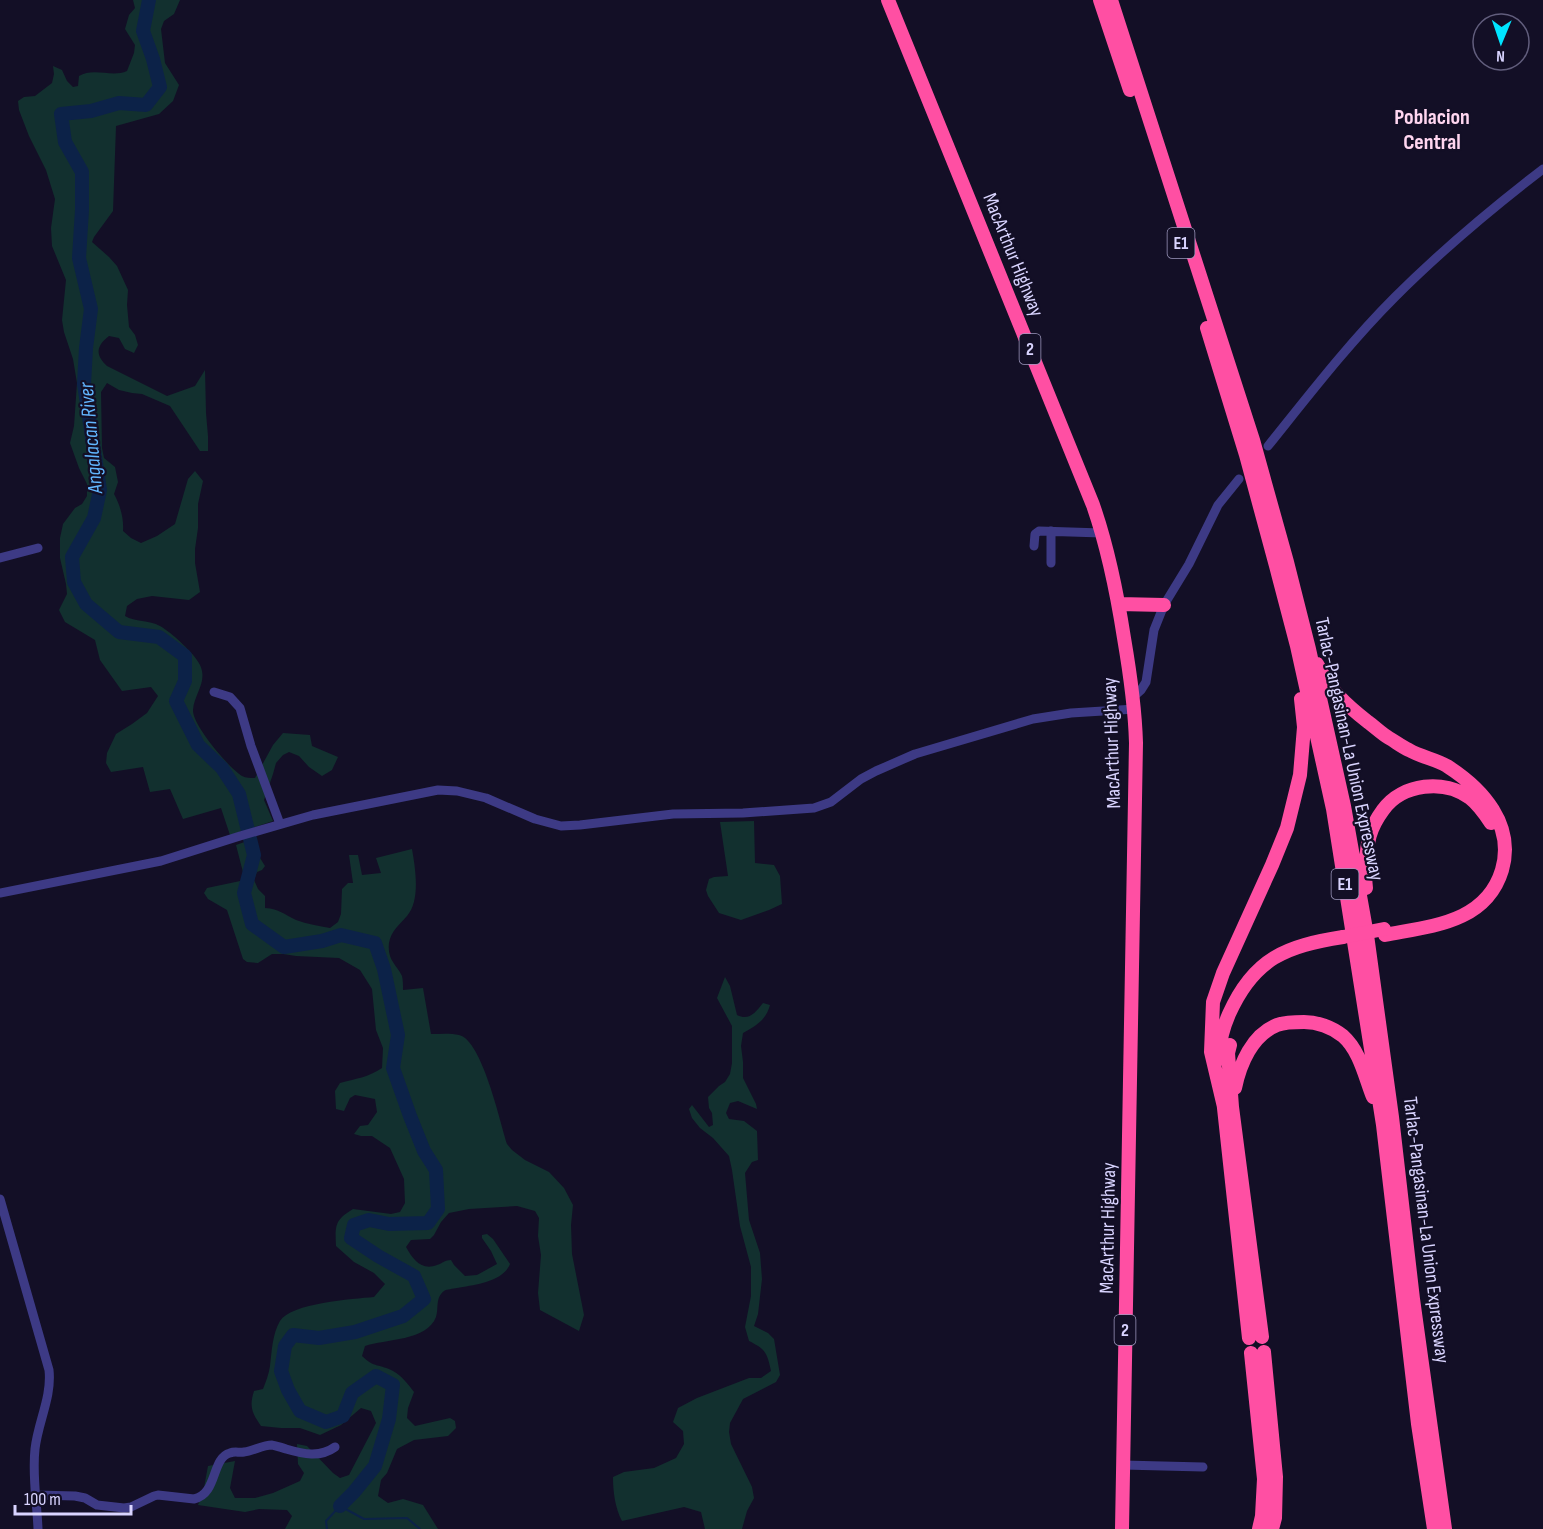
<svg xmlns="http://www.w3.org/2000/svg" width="1543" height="1529" viewBox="0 0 1543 1529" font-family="'Sofia Sans Condensed',sans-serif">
  <rect width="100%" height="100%" fill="#130f26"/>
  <!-- green -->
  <path fill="#12302f" d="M133,0H180L174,14L164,21L161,29L165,63L179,85L173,101L159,114L116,126L113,211L94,237L92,242L109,257L117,266L128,290L127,305L129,327L135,335L138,345L134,353L125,349L119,338L109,336C96,346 95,355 107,366L167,396L195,386L205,370L206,413L208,436V451H200L170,406L142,394L132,393L119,390L107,383L101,392L102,448L104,458L115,467L118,482L114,494C120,505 124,518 123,531L131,538L141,543L157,536L175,524L188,479L195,471L203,481L198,504V528L195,549V563L200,592L189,600L152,596L137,599L127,606L125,616C135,622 149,620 160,626C171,632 195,654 200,665C208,682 194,694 193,710C192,725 229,768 242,776C246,778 250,778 255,778L273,745L283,733L310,735L312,746L338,757L332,770L322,776L309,767L299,756L289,752L283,755L276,763L273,774L264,800L273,821L230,835L221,808L183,819L170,789L150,792L143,767L111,772L106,763L107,753L116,734L132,724L147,713L158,696L151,687L122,691L100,660L95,640L65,622L59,610L67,594L66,584L60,558V538L63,524L75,508L82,504L87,496V484L79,468L70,443L74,426L77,383L73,359L64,332L62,320L66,280L52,246L51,228L55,199L46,170L29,136L19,110L18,101L24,97L35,96L52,83L54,74L53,66L62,70L67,81L73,87L78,86L79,76C94,67 112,78 127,71L134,53L135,45L125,29L129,15L135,8Z
    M754,821L755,863L774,865L780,876L782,904L769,910L741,920L719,913L708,896L706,890L709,879L714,877L728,876L720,822Z
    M253,839L260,858L265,866L262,870L257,872L254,880L258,889L265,896V908C280,909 283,914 296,920C307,924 319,926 330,928L338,922L341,914L342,889L348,883H353L349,855H358L362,875L381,873L376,858L412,849C415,867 421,900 407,916C400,924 391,931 389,943C387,960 396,964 402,976C403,980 403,986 403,990L423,988L431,1034C440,1034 451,1033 459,1035C482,1040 500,1122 507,1144L512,1150L525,1160L549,1172L564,1188L573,1205L571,1225L572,1254L584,1315L579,1331L540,1310L538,1293L541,1255L538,1236L539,1218L535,1211L517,1206L469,1209L449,1213L441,1222L434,1235L430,1239L411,1240L406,1247C413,1260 422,1271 437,1265C443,1263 445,1260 451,1260L454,1265L465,1276L477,1275L497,1264L491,1251L482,1238V1235L487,1234L493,1239L510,1264C503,1282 474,1285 457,1288C453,1289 447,1289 444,1291C435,1298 439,1308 436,1317C427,1341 385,1339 365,1346L362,1356C374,1368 380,1364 393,1371C402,1376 408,1384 414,1392L408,1408L407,1418L415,1426L450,1418L455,1421L456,1428L448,1436L414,1440L397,1449L387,1473L381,1480L378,1496L388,1503L403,1499L423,1505L438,1529H285L292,1516L287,1510L259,1509L245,1512L198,1505L203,1493L208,1466L235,1461L230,1488L235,1498H255L273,1493L300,1481L304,1473L298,1464L297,1444L307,1446L333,1473L340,1478L349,1475L376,1423L371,1411L361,1408L341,1425L320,1435L300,1428H281L261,1426C252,1413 249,1407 254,1391L263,1389C266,1381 269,1374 270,1366C272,1351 272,1335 280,1321C291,1303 353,1299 374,1297L385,1284L374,1273L354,1262L336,1246C335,1225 335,1220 353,1209L391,1214L400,1212L405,1203L404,1179L390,1148L372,1136H361L354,1134L360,1126L368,1125L377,1112L375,1099L355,1095L350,1098L344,1111L336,1109L335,1091L340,1083C355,1079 369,1077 382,1068L383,1048L376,1030L372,989L360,970L339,958L296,956L283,954H272L258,963L247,962L243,959L227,910L208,899L204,893L207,888L245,880L236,845Z
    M725,977L730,986L737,1015C749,1021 755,1013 763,1003L770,1005C766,1020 756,1026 743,1033L741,1046L743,1062V1078L756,1104L757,1109L738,1101L730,1103L726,1113L729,1119L744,1121L757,1131L758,1160L752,1162L745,1173L749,1220L760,1253L762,1279L758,1314L754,1326L768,1333L774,1339L780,1375L776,1382L743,1399L730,1423L729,1432L731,1444L752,1487L754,1498L747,1511L742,1529H705L701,1512L684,1507L622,1521C615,1508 613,1491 613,1477L624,1472L654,1468L676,1458L684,1444L683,1431L673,1422L678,1408L697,1398L749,1378H761L771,1371C767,1352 765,1349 749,1341L745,1327L751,1296V1267L740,1226L732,1170L729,1156L713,1138L700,1128L692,1118L689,1109L692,1105L709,1127L713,1125L712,1113L709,1108L708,1097L719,1086L725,1082L730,1074L732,1063V1026L717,998Z"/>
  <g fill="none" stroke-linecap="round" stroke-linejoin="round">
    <!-- stream -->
    <path stroke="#0c2248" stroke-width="2" d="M327,1529L326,1521L340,1506L364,1519L407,1518L420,1529"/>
    <!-- river -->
    <path stroke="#0c2248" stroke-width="14" d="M149,0L143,31L153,59L160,87L146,105L119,103L91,111L61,114L65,142L82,172V210L79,258L91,309L86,348L84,384L100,490L94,518L72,557L74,582L86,604L119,632L159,637L185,656V681L176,701L198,745L222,768L239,794L254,855L244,893L252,924L284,947L322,941L341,935L375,943L384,969L398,1035L393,1068L410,1116L424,1151L436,1170L438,1209L428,1223L389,1224L369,1220L354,1225L351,1238L378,1256L414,1276L424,1299L403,1316L355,1332L319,1338L293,1335L285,1346L281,1371L288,1390L300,1411L326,1422L343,1416L352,1393L376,1376L393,1385L389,1419L375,1466L354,1492L340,1506"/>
    <!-- minor -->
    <path stroke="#3d3a85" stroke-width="9" d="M1268,446C1309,395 1349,343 1395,297C1442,250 1491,209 1543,169
      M1034,546L1035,534L1039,531L1102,533
      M0,558L38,548
      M1051,563V531
      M214,692L230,697L240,708L251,746L280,824
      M1133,697L1141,690L1146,682L1154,630L1164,605L1189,564L1218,505L1239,479
      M0,893L161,861L240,836L313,815L438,790L457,791L486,798L535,819L561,826L580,825L673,814L743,813L814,808L831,802L861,779L876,771L915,754L1033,719L1071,713L1135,709
      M0,1199L49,1370C52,1397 38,1422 35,1449C32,1476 37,1502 38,1529
      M1123,1465L1203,1467
      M36,1495L75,1496L85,1498L97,1505L124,1508L131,1507L154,1496L158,1495L194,1499C218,1494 211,1458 230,1453C235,1451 239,1453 244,1452C254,1451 262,1445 272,1445C276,1446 281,1447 286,1449C303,1454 320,1458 335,1447"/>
    <!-- highway -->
    <path stroke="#ff4fa3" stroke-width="14" d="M888,0L1093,505C1108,548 1117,593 1124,638C1130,673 1135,707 1136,743L1122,1529
      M1100,0L1130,90
      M1111,0L1253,440L1287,562L1309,649L1344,806L1367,935L1392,1117L1413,1299L1445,1529
      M1207,328L1246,455L1276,566L1297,646L1333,809L1383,1125L1418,1424L1434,1529
      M1119,604L1164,605
      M1317,664C1330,690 1345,704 1368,722C1375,727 1382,734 1389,738C1396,742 1402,747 1409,750C1421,757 1435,759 1447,766C1483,789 1515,825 1502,870C1486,923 1431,926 1385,935
      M1366,888C1365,880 1365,873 1366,865C1367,842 1369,829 1383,810C1402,783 1445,779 1470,798C1479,805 1485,814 1491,823
      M1230,1045L1228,1053L1232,1107L1262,1337
      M1220,1059C1218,1043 1223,1028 1229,1014C1254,958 1286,946 1343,937
      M1235,1088C1240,1064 1252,1035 1277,1025C1285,1022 1295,1022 1304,1022C1317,1022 1332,1027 1343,1036C1360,1051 1365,1077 1373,1097
      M1223,1099L1249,1338
      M1224,1107L1211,1052L1213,1002L1223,973L1272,865L1287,828L1300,775L1304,727L1301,699
      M1264,1352L1276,1477L1275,1518L1272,1529
      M1251,1353L1264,1479L1262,1516L1259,1529"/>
    <!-- highway-bridge -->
    <path stroke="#ff4fa3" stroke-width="14" d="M1343,937L1384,929"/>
  </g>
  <g text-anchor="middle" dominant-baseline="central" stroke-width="4.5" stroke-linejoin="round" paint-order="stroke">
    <!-- shield labels -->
    <g fill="#130f26" stroke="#9e99be" stroke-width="1.5">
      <rect x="1167.5" y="228" width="27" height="30" rx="4.5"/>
      <rect x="1019.5" y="334" width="21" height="30" rx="4.5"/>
      <rect x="1331.5" y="869" width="27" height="30" rx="4.5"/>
      <rect x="1114.5" y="1315" width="21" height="30" rx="4.5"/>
    </g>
    <g font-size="18" font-weight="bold" fill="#d9d4ff">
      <text x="1181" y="243">E1</text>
      <text x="1030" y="349">2</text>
      <text x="1345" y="884">E1</text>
      <text x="1125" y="1330">2</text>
    </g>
    <!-- street labels -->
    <g font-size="20" fill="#d9d4ff" stroke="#130f26">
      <text transform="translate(1013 255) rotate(68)">MacArthur Highway</text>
      <text transform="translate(1112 743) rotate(-92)">MacArthur Highway</text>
      <text transform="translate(1349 749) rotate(78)">Tarlac-Pangasinan-La Union Expressway</text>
      <text transform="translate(1108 1228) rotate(-89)">MacArthur Highway</text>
      <text transform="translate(1426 1230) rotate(83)">Tarlac-Pangasinan-La Union Expressway</text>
    </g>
    <!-- water labels -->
    <g font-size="21" font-style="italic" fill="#62b6ff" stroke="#130f26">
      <text transform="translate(91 438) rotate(-95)">Angalacan River</text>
    </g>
    <!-- quarter labels -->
    <g font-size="22" font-weight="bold" fill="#ffd6f0" stroke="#130f26">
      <text x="1432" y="117">Poblacion<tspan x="1432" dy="25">Central</tspan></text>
    </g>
  </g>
  <!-- north arrow -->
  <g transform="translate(1501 42) rotate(182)"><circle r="28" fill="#130f26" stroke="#625e7d" stroke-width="1.5"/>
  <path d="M0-4.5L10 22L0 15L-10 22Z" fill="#00e5ff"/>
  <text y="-9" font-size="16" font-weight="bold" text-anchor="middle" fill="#d9d4ff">N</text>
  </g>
  <!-- scale -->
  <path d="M15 1505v9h116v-9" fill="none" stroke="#d9d4ff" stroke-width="3"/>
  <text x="24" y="1505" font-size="18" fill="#d9d4ff" stroke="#130f26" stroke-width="4.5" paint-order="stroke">100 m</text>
</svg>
